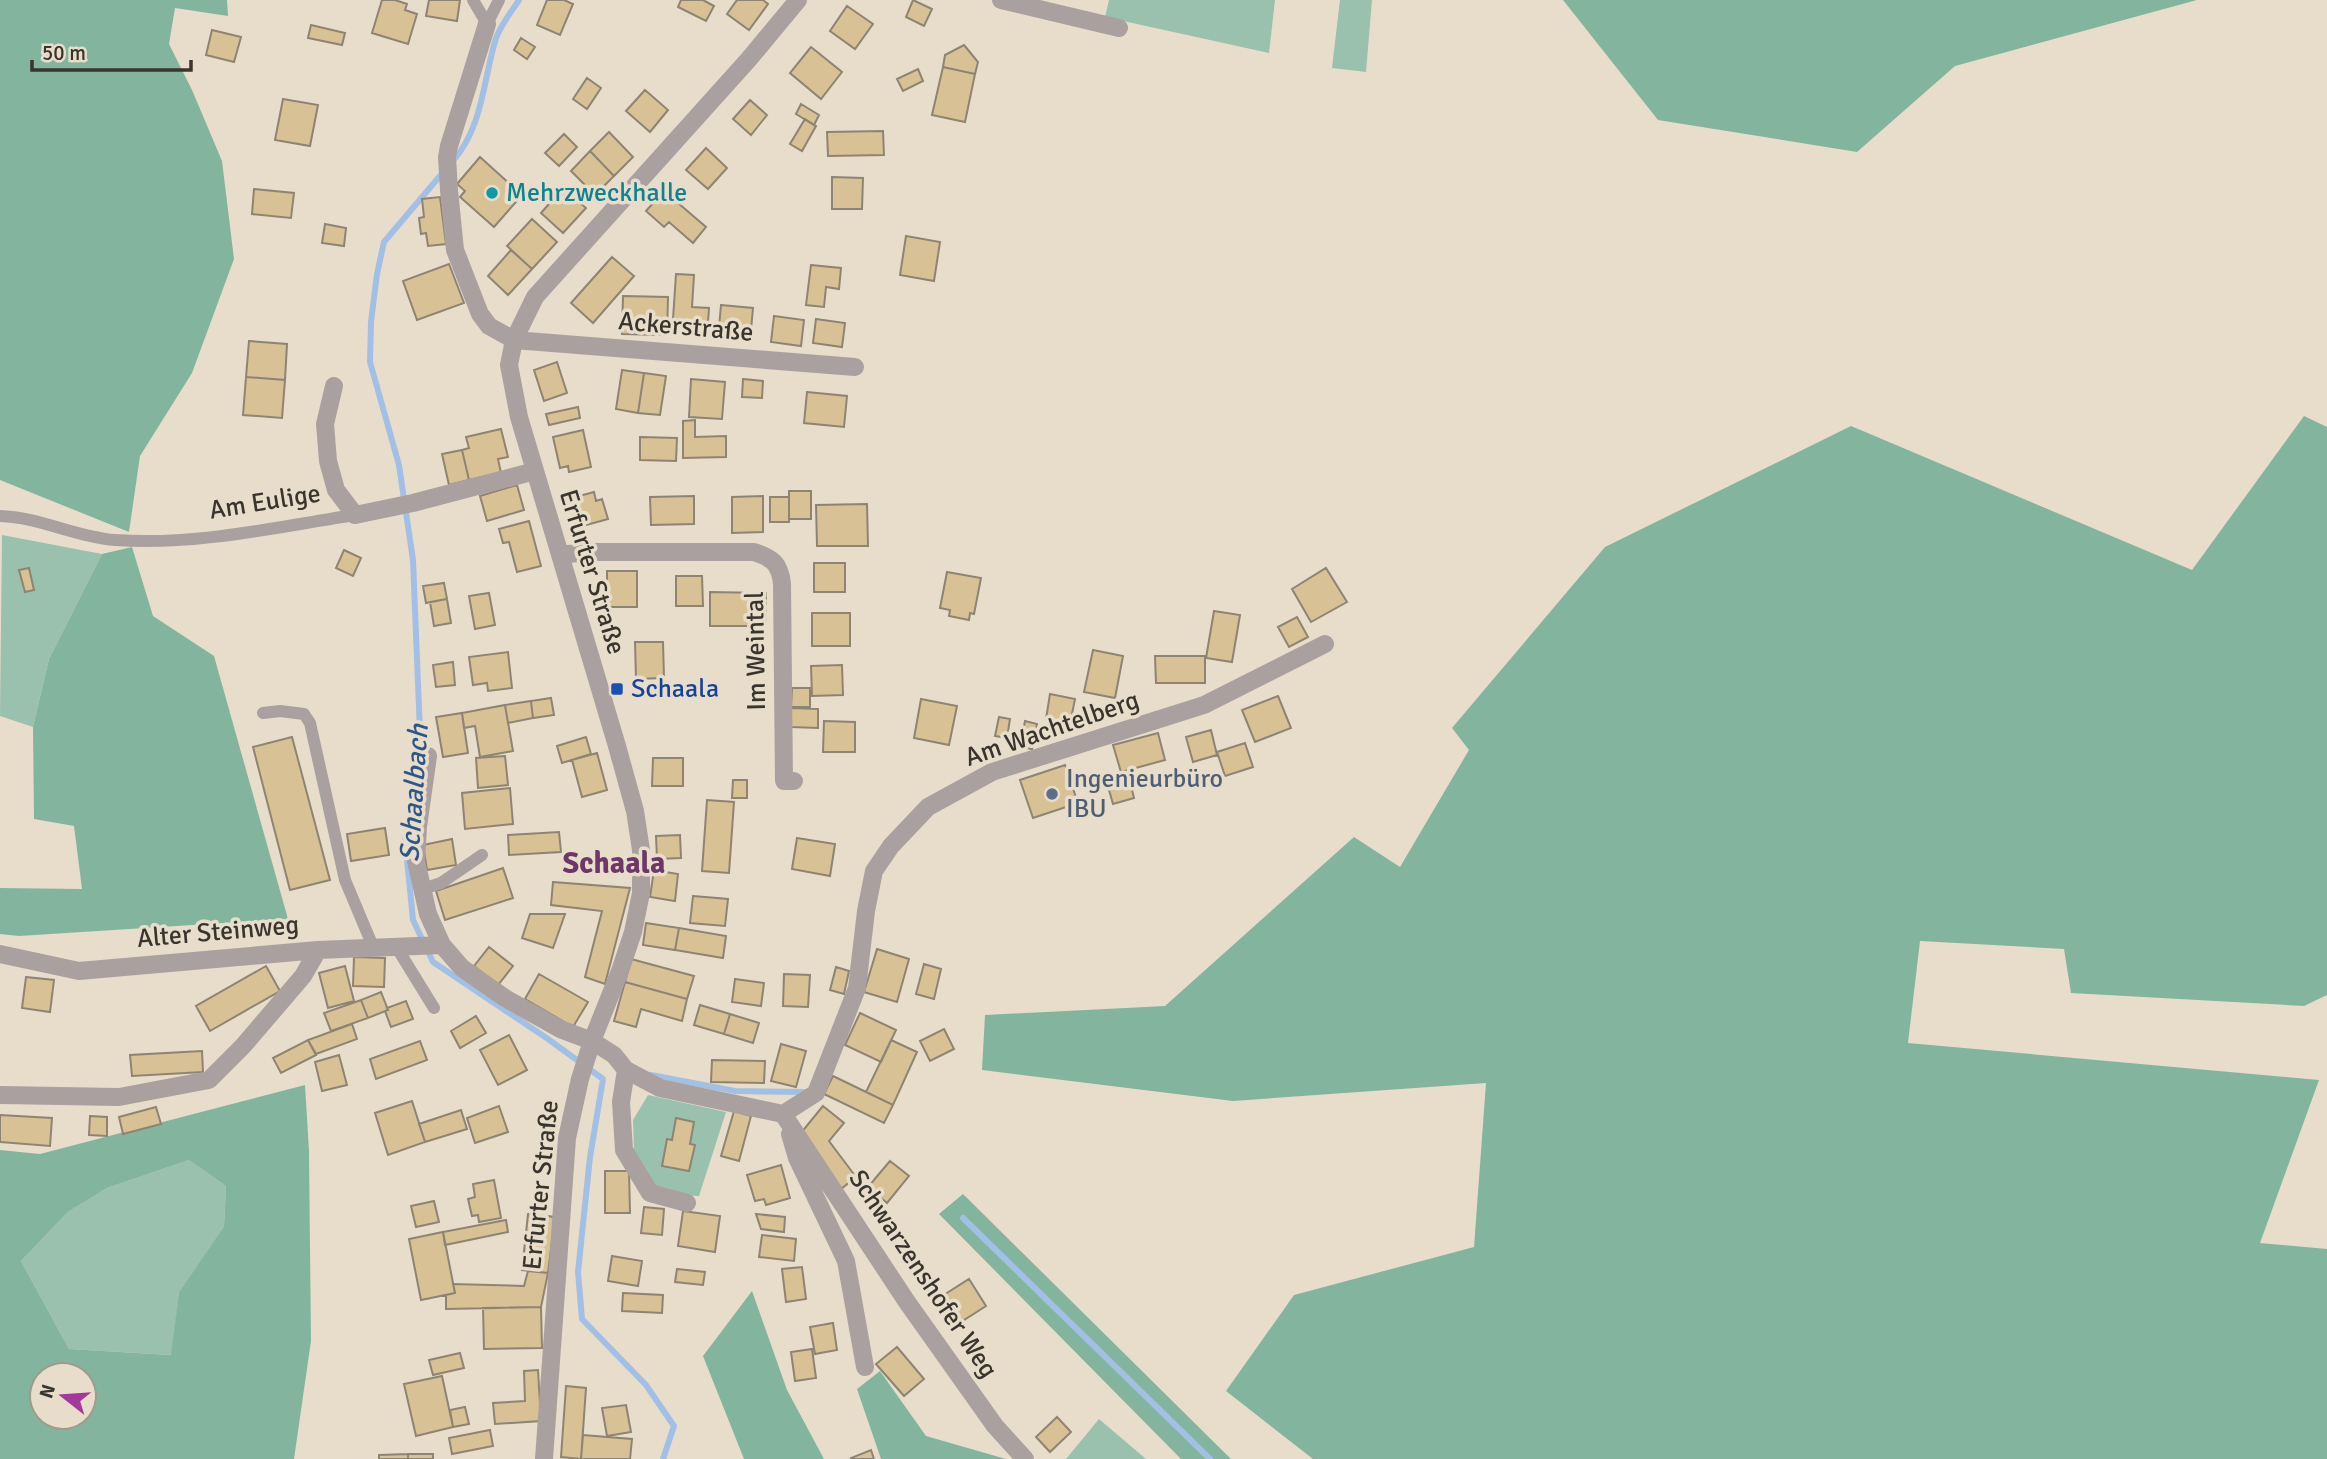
<svg xmlns="http://www.w3.org/2000/svg" width="2327" height="1459" viewBox="0 0 2327 1459" font-family="Signika,sans-serif">
  <rect width="100%" height="100%" fill="#e8ddca"/>
  <!-- green -->
  <path fill="#99c1ad" d="M1109,0H1275L1269,53L1105,17Z
    M1340,0H1372L1366,72L1332,68Z
    M2,535L102,554L49,659L33,727L0,716Z
    M648,1095L726,1112L699,1196L673,1195L650,1184L634,1152L633,1120Z
    M189,1160L226,1186L224,1226L179,1292L172,1355L69,1349L21,1261L68,1212L107,1188Z
    M1099,1419L1146,1459H1066Z"/>
  <!-- forest -->
  <path fill="#83b59e" fill-rule="evenodd" d="M0,0H227L228,16L175,8L169,44L192,90L222,161L234,259L192,373L140,456L129,532L0,480Z
    M1563,0H2197L1955,66L1857,152L1658,120Z
    M2304,416L2327,427V995L2304,1006L2071,993L2064,949L1920,941L1908,1043L2319,1080L2260,1243L2327,1249V1459H1313L1226,1391L1294,1295L1474,1247L1486,1083L1233,1101L982,1070L985,1015L1165,1006L1354,837L1400,867L1469,750L1452,728L1605,547L1851,426L2192,570Z
    M132,547L153,616L214,656L288,919L19,936L0,934V888L82,889L74,826L34,819L33,727L49,659L102,554Z
    M305,1085L309,1151L311,1341L294,1459H0V1150L40,1154ZM189,1160L226,1186L224,1226L179,1292L171,1355L69,1349L21,1261L68,1212L107,1188ZM42,1375H84V1417H42Z
    M963,1194L1231,1459H1181L939,1214Z
    M752,1291L787,1390L824,1459H744L703,1356Z
    M880,1371L926,1436L1006,1459H881L857,1389Z"/>
  <g fill="none" stroke-linecap="round" stroke-linejoin="round">
    <!-- stream -->
    <path stroke="#a2c0e6" stroke-width="6" d="M452,162C483,128 483,80 496,38C501,25 511,12 519,0
      M421,757L413,560L399,465L370,362L371,322L377,274L384,242L445,170
      M414,792L405,839L413,920L433,962L548,1039L603,1079L590,1157L578,1272L582,1319L646,1385L674,1426L663,1459
      M651,1075L735,1091L804,1092
      M963,1218L1210,1459"/>
  </g>
  <!-- building -->
  <path fill="#d9c196" stroke="#8e8473" stroke-width="2" d="M382,0H395L407,4L405,10L417,14L408,44L372,33Z
    M429,0H460L457,21L426,16Z
    M547,0H564L573,4L560,35L537,25Z
    M681,0H703L714,6L706,21L678,7Z
    M737,0H763L768,4L749,30L727,14Z
    M913,0L932,9L924,26L906,17Z
    M847,6L873,24L855,49L830,31Z
    M311,25L345,33L342,45L308,38Z
    M212,30L241,37L234,62L206,55Z
    M521,38L535,47L527,59L514,50Z
    M964,45L978,62L975,74L943,67L945,55Z
    M811,47L842,72L821,99L790,73Z
    M943,67L975,74L965,122L932,115Z
    M918,69L923,81L903,91L897,79Z
    M587,78L601,88L587,109L573,99Z
    M645,90L668,110L650,132L626,111Z
    M283,99L318,105L310,146L275,140Z
    M750,100L767,115L751,135L733,119Z
    M801,104L819,115L814,125L796,114Z
    M805,119L816,126L802,151L790,144Z
    M883,131L884,155L828,156L827,132Z
    M609,132L633,157L614,176L590,151Z
    M564,134L577,147L559,166L545,153Z
    M706,148L727,168L708,189L686,170Z
    M590,151L614,176L595,195L571,171Z
    M480,157L522,195L494,227L460,197L465,191L457,184Z
    M832,177L863,178L862,209H832Z
    M563,188L586,208L563,233L541,213Z
    M254,189L294,193L291,218L252,214Z
    M664,191L706,227L693,243L669,222L664,227L646,211Z
    M440,197L446,244L428,246L426,233L421,234L419,218L424,217L422,199Z
    M532,219L557,242L532,269L507,246Z
    M325,224L346,228L344,246L322,243Z
    M906,236L940,242L934,281L900,275Z
    M511,250L532,269L508,295L488,276Z
    M612,257L634,276L593,323L571,303Z
    M449,264L464,303L417,320L403,281Z
    M811,265L841,268L839,289L826,287L824,307L806,305Z
    M676,274L694,275L692,307L709,308L707,336L672,334Z
    M623,296L668,297L667,335L622,334Z
    M721,305L753,308L750,341L718,338Z
    M774,316L804,320L801,346L771,342Z
    M816,319L845,323L842,347L813,343Z
    M249,341L287,344L285,380L246,377Z
    M557,362L567,393L544,401L534,370Z
    M622,370L644,373L638,413L616,409Z
    M644,373L666,376L660,415L638,413Z
    M246,377L285,380L282,418L243,415Z
    M691,379L725,382L722,419L689,417Z
    M743,379L763,381L762,398L742,397Z
    M807,392L847,396L844,427L804,423Z
    M578,407L580,418L549,425L546,414Z
    M695,420V437L726,436V457L683,458V421Z
    M501,429L508,457L498,459L501,473L469,480L462,450L469,448L466,437Z
    M583,430L591,467L569,472L568,466L560,468L553,437Z
    M640,437L677,438L676,461L640,460Z
    M462,450L469,480L449,485L442,454Z
    M517,485L524,510L487,521L480,496Z
    M789,491H811V519H789Z
    M594,492L596,501L602,499L608,519L579,527L572,498Z
    M694,496V524L651,525L650,497Z
    M763,496V532L732,533V497Z
    M770,497H789V522H770Z
    M867,504L868,546H817L816,505Z
    M529,521L541,566L517,572L509,542L503,543L499,529Z
    M344,550L361,558L353,576L336,568Z
    M814,563H845V592H814Z
    M29,568L34,590L25,592L19,570Z
    M1326,568L1347,602L1311,622L1292,589Z
    M607,571H637V607H607Z
    M947,572L981,578L974,614L970,613L969,620L949,616L950,610L940,608Z
    M676,576H702L703,606H676Z
    M444,583L447,599L426,603L423,586Z
    M710,592L766,593L765,626H710Z
    M489,593L495,625L475,629L469,596Z
    M447,599L451,623L434,626L430,602Z
    M1214,611L1240,615L1232,662L1206,658Z
    M812,613H850V646H812Z
    M1297,617L1308,637L1289,647L1278,627Z
    M635,642H663L664,678L636,679Z
    M1093,650L1123,656L1115,698L1084,692Z
    M508,652L512,688L488,691L487,683L473,685L469,657Z
    M1155,656H1205V683H1156Z
    M453,662L455,685L436,687L433,665Z
    M842,665L843,695L812,696L811,666Z
    M792,688H810V707H791Z
    M1050,694L1075,699L1070,724L1046,719Z
    M1278,696L1291,728L1255,742L1242,710Z
    M551,698L554,715L533,718L531,701Z
    M921,699L957,706L949,745L914,738Z
    M531,701L533,718L508,723L505,705Z
    M505,705L513,751L480,757L475,726L464,728L462,713Z
    M791,708L818,709V728L791,727Z
    M462,713L468,753L443,757L436,717Z
    M999,717L1010,719L1007,738L995,736Z
    M824,721L855,722V752H823Z
    M1025,721L1037,724L1032,749L1020,747Z
    M1211,730L1217,755L1193,762L1186,737Z
    M1158,733L1165,760L1121,772L1113,745Z
    M292,737L330,880L290,890L253,747Z
    M586,737L591,754L562,763L557,746Z
    M1245,743L1253,767L1225,776L1217,752Z
    M597,753L607,790L582,797L572,760Z
    M505,756L508,785L478,788L476,758Z
    M653,758H683V786H652Z
    M1065,765L1078,803L1033,818L1020,780Z
    M1129,777L1134,798L1113,804L1107,783Z
    M733,780H747V798H732Z
    M510,788L513,824L465,829L462,793Z
    M707,800L734,802L729,873L702,871Z
    M385,828L389,855L351,861L347,834Z
    M559,832L561,852L509,855L508,835Z
    M680,835L681,858L657,859L656,836Z
    M797,838L835,844L830,876L792,869Z
    M452,839L456,865L427,870L423,845Z
    M503,868L513,898L445,920L436,891Z
    M654,870L678,874L675,901L650,897Z
    M553,882L630,888L605,984L585,977L602,911L551,905Z
    M693,896L728,899L725,926L690,923Z
    M530,914H565L553,948L522,938Z
    M646,923L679,928L675,950L643,945Z
    M679,928L726,936L723,958L675,950Z
    M489,947L513,966L498,985L474,966Z
    M877,949L909,959L897,1002L864,992Z
    M354,957L385,958L384,987L353,986Z
    M631,959L694,976L687,999L625,982Z
    M924,964L941,969L934,999L916,994Z
    M266,966L280,991L210,1031L196,1006Z
    M345,966L354,1001L328,1008L319,973Z
    M836,967L849,971L844,994L830,990Z
    M539,974L588,1002L573,1027L525,999Z
    M784,974L810,975L808,1007L783,1006Z
    M26,977L54,980L50,1012L22,1008Z
    M735,979L764,983L761,1006L732,1002Z
    M625,982L687,999L682,1021L641,1009L636,1027L614,1021Z
    M381,992L388,1010L368,1018L361,1000Z
    M361,1000L368,1018L331,1031L324,1013Z
    M406,1001L413,1019L391,1027L385,1011L388,1010L387,1008Z
    M700,1005L730,1014L724,1034L694,1025Z
    M860,1013L896,1030L881,1062L845,1045Z
    M730,1014L759,1023L753,1043L724,1034Z
    M476,1016L486,1033L460,1048L451,1031Z
    M352,1024L357,1039L316,1054L308,1040Z
    M944,1029L954,1049L930,1061L920,1041Z
    M509,1035L527,1070L498,1085L480,1050Z
    M308,1040L316,1055L281,1073L273,1058Z
    M891,1040L917,1052L893,1105L866,1092Z
    M420,1041L427,1060L376,1079L370,1059Z
    M781,1044L806,1051L796,1087L771,1081Z
    M202,1051L203,1072L132,1076L130,1055Z
    M339,1055L347,1085L322,1091L315,1062Z
    M712,1060L765,1061L764,1083L711,1082Z
    M833,1076L893,1105L884,1123L824,1094Z
    M412,1101L425,1142L388,1155L375,1113Z
    M499,1106L508,1132L475,1143L467,1118Z
    M823,1106L844,1123L829,1141L856,1177L841,1189L800,1134Z
    M156,1107L161,1124L123,1134L119,1117Z
    M461,1110L467,1129L425,1142L419,1124Z
    M734,1111L751,1116L739,1161L721,1156Z
    M0,1115L52,1118L50,1146L0,1142Z
    M90,1116L107,1117V1136L89,1135Z
    M676,1118L694,1122L690,1144L695,1145L689,1171L662,1166L667,1139L672,1140Z
    M890,1161L909,1176L887,1203L868,1187Z
    M781,1165L790,1198L766,1205L764,1199L755,1201L747,1175Z
    M605,1171H629L630,1213H605Z
    M494,1180L501,1218L479,1222L478,1215L472,1216L468,1199L475,1197L473,1184Z
    M434,1201L439,1222L416,1227L411,1206Z
    M644,1207L664,1209L662,1235L641,1233Z
    M683,1211L720,1216L715,1252L678,1246Z
    M528,1214L555,1217L548,1273L522,1270Z
    M756,1214L785,1217L784,1232L761,1229Z
    M506,1220L508,1232L445,1245L443,1232Z
    M443,1232L455,1293L421,1300L409,1239Z
    M762,1235L796,1239L794,1261L759,1257Z
    M612,1256L642,1261L638,1286L608,1281Z
    M802,1267L806,1299L786,1302L782,1269Z
    M677,1269L705,1272L703,1285L675,1282Z
    M528,1271L548,1273L541,1307L446,1309V1295L455,1293L453,1284L524,1286Z
    M969,1279L986,1306L953,1327L936,1300Z
    M623,1293L663,1295L662,1313L622,1311Z
    M541,1307L542,1348L484,1349L483,1308Z
    M833,1323L837,1350L815,1354L810,1327Z
    M897,1347L924,1379L904,1396L876,1364Z
    M812,1349L816,1378L795,1381L791,1352Z
    M460,1353L464,1368L433,1375L429,1360Z
    M538,1370L541,1421L495,1424L493,1403L525,1401L524,1371Z
    M442,1376L453,1427L416,1436L404,1384Z
    M566,1386L586,1388L581,1459L561,1457Z
    M626,1405L631,1432L607,1436L602,1408Z
    M465,1407L469,1424L453,1427L450,1410Z
    M1057,1417L1071,1432L1050,1452L1036,1437Z
    M490,1430L493,1446L452,1454L449,1438Z
    M583,1435L632,1439L630,1459H581Z
    M871,1450L874,1459H852L851,1458Z
    M408,1454H433V1459H408Z
    M408,1454V1459H379V1455Z"/>
  <g fill="none" stroke-linecap="round" stroke-linejoin="round">
    <!-- service -->
    <path stroke="#aba0a0" stroke-width="12" d="M473,0L487,24
      M487,24L499,0
      M0,516C39,517 76,537 115,540C195,546 276,527 355,515
      M263,713L280,711L304,714L310,723L345,880L374,949
      M423,889L441,883L482,855
      M397,948L434,1008"/>
    <!-- minor -->
    <path stroke="#aba0a0" stroke-width="18" d="M1001,0L1119,28
      M487,24L449,146L447,157L449,190L455,250L480,314L489,326L514,340L855,367
      M334,386L325,424L328,461L336,490L355,515L413,503L535,471
      M560,555L587,552H754C772,558 780,563 782,584L784,781H794
      M428,756L418,827L416,861L428,914L442,945L462,968L505,998L560,1029L592,1041L614,1055L626,1070L660,1088L783,1114
      M0,954L79,971L318,950L442,945
      M626,1070L621,1102L624,1150L650,1193L687,1203
      M0,1095L119,1097L209,1080L243,1046L303,976L318,950
      M783,1114L816,1093L857,988L866,911L874,871L891,846L928,807L992,772L1204,705L1325,644
      M783,1114L907,1302L995,1426L1025,1459
      M790,1134L797,1158L846,1261L865,1367
      M544,1459L567,1138L580,1079L592,1041L620,971L633,932L641,893V850L635,811L617,746L519,417L509,365L514,340L535,297L749,59L798,0"/>
  </g>
  <!-- markers -->
  <circle fill="#0f9aa8" stroke="#e8ddca" stroke-width="2.5" cx="492" cy="193" r="7"/>
  <rect fill="#1a4fb4" stroke="#e8ddca" stroke-width="2.5" x="610" y="682" width="14" height="14" rx="3.5"/>
  <circle fill="#5c6f8a" stroke="#e8ddca" stroke-width="2.5" cx="1052" cy="794" r="7"/>
  <g text-anchor="middle" dominant-baseline="central" stroke-width="7" stroke-linejoin="round" paint-order="stroke">
    <!-- culture labels -->
    <g font-size="26" fill="#0d838f" stroke="#e8ddca" text-anchor="start">
      <text x="506" y="193">Mehrzweckhalle</text>
    </g>
    <!-- street labels -->
    <g font-size="26" fill="#39352e" stroke="#e8ddca">
      <text transform="translate(686 327) rotate(5)">Ackerstraße</text>
      <text transform="translate(265 502) rotate(-9)">Am Eulige</text>
      <text transform="translate(592 572) rotate(73)">Erfurter Straße</text>
      <text transform="translate(756 651) rotate(-91)">Im Weintal</text>
      <text transform="translate(1052 729) rotate(-19)">Am Wachtelberg</text>
      <text transform="translate(218 932) rotate(-5)">Alter Steinweg</text>
      <text transform="translate(541 1185) rotate(-84)">Erfurter Straße</text>
      <text transform="translate(923 1274) rotate(56)">Schwarzenshofer Weg</text>
    </g>
    <!-- transit labels -->
    <g font-size="26" fill="#164399" stroke="#e8ddca" text-anchor="start">
      <text x="631" y="689">Schaala</text>
    </g>
    <!-- service labels -->
    <g font-size="26" fill="#4e5e75" stroke="#e8ddca" text-anchor="start">
      <text x="1066" y="779">Ingenieurbüro<tspan x="1066" dy="30">IBU</tspan></text>
    </g>
    <!-- water labels -->
    <g font-size="28" font-style="italic" fill="#2e5788" stroke="#e8ddca">
      <text transform="translate(414 793) rotate(-86)">Schaalbach</text>
    </g>
    <!-- quarter labels -->
    <g font-size="30" font-weight="bold" fill="#6d3868" stroke="#e8ddca">
      <text x="614" y="863">Schaala</text>
    </g>
  </g>
  <!-- north arrow -->
  <g transform="translate(63 1396) rotate(287)"><circle r="33" fill="#e8ddca" stroke="#a29a8c" stroke-width="2"/>
  <path d="M0-5L12 26L0 18L-12 26Z" fill="#a3399a"/>
  <text y="-10" font-size="19" font-weight="bold" text-anchor="middle" fill="#39352e">N</text>
  </g>
  <!-- scale -->
  <path d="M32 60v10h159v-10" fill="none" stroke="#39352e" stroke-width="3.5"/>
  <text x="42" y="60" font-size="21" fill="#39352e" stroke="#e8ddca" stroke-width="5" paint-order="stroke">50 m</text>
</svg>
